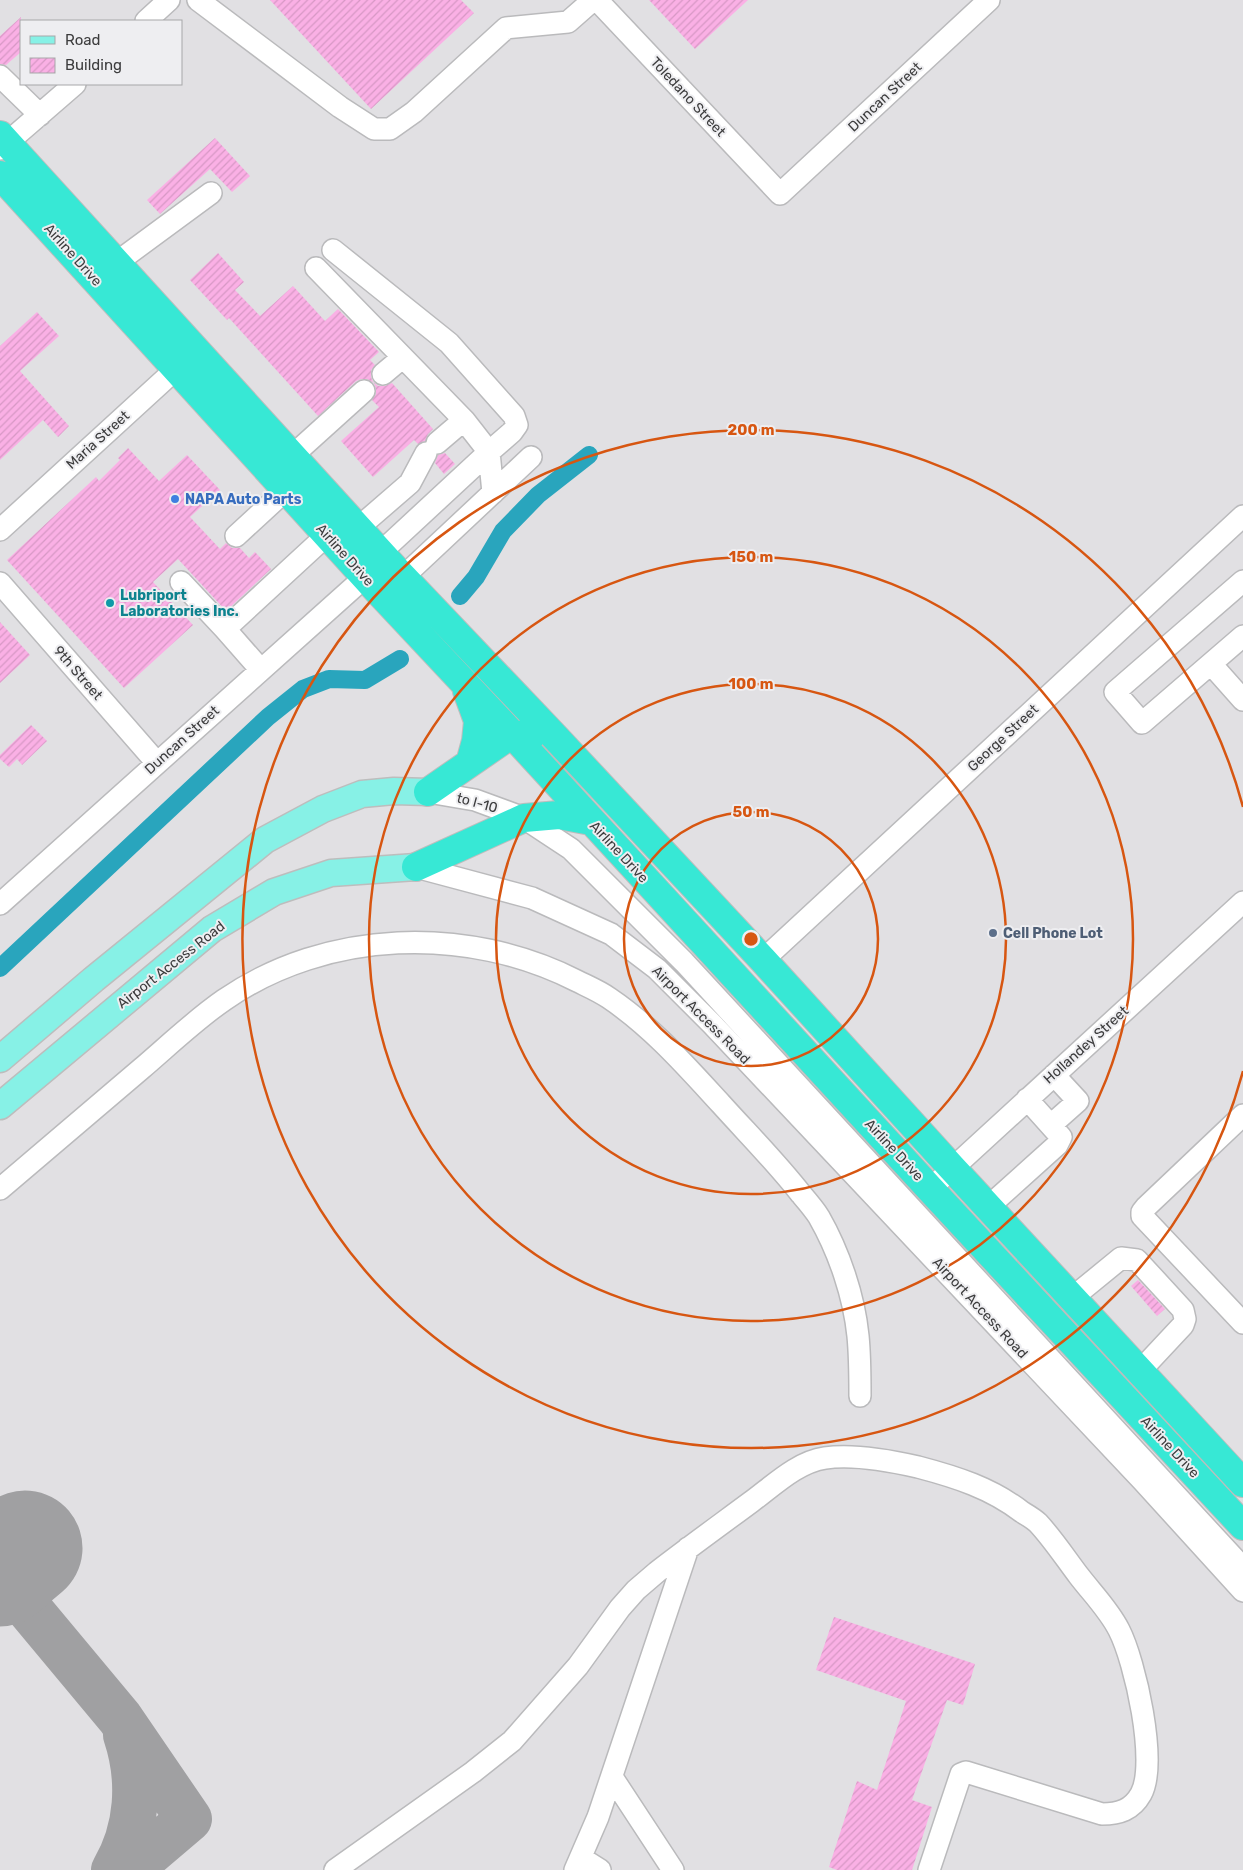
<svg xmlns="http://www.w3.org/2000/svg" width="1243" height="1870" viewBox="0 0 1243 1870" font-family="Rubik,sans-serif">
  <defs>
    <pattern id="building-hatch" width="6" height="6" patternUnits="userSpaceOnUse" patternTransform="scale(1.25)"><rect width="6" height="6" fill="#fab0e5"/><path d="M-1 1l2-2M0 6l6-6M5 7l2-2" fill="none" stroke="#d798c5"/></pattern>
  </defs>
  <rect width="100%" height="100%" fill="#e1e0e3"/>
  <g fill="none" stroke-linecap="round" stroke-linejoin="round">
    <!-- canal -->
    <path stroke="#29a5bd" stroke-width="18" d="M460,596L476,577L503,531L538,495L589,455
      M0,968L268,717L303,689L329,679L365,680L400,659"/>
    <!-- taxiway -->
    <path stroke="#a0a0a2" stroke-width="46" d="M0,1574L120,1718L189,1819L129,1870
      M114,1870C138,1829 141,1780 126,1735"/>
    <!-- runway -->
    <path stroke="#a0a0a2" stroke-width="115" d="M0,1569L25,1548"/>
  </g>
  <!-- building -->
  <path fill="url(#building-hatch)" d="M270,0H461L474,13L371,109Z
    M649,0H748L695,49Z
    M21,17V52L6,65L0,64V36Z
    M215,138L250,176L232,192L210,169L160,214L147,200Z
    M218,253L244,282L235,290L260,316L293,286L325,321L338,309L379,352L370,360L375,365L371,370V377L373,382L378,386H385L392,383L433,429L428,434L425,441L418,444L414,440L373,477L341,441L379,407L372,400L376,394V388L374,383L367,379H361L356,381L318,416L229,318L227,320L190,280Z
    M37,312L59,336L20,371L69,426L58,437L43,420L0,460V346Z
    M128,448L159,481L187,455L220,490L190,517L220,549L226,543L232,548H240L249,558L255,552L271,569L226,611L178,559L153,582L193,625L124,688L7,560L96,477L99,481L120,460L118,458Z
    M445,453L455,464L444,474L435,463L438,455Z
    M0,622L30,655L0,683Z
    M31,725L47,741L22,765L17,759L9,767L0,759V755Z
    M1138,1280L1165,1309L1157,1316L1131,1286Z
    M834,1617L975,1664L963,1705L947,1700L912,1800L932,1807L912,1870H837L829,1867L857,1781L877,1790L906,1701L816,1670Z"/>
  <g fill="none" stroke-linecap="round" stroke-linejoin="round">
    <!-- minor casing -->
    <g stroke="#bababc" stroke-width="24">
      <path id="minor" d="M198,0L340,107L374,129H390L414,112L506,28L568,22L593,0
        M597,0L780,194L989,0
        M146,21L169,0
        M0,76L40,115
        M0,149L75,84
        M333,250L449,343L514,416L517,425L512,432L489,452L493,493
        M116,263L211,193
        M316,268L464,420L489,452L380,553
        M383,374L402,358
        M437,443L464,420
        M292,456L364,391
        M358,528L410,483L426,453
        M0,530L187,359
        M236,536L286,490
        M403,577L531,457
        M1243,581L1115,692L1142,723L1243,636
        M181,582L225,629
        M0,583L157,763
        M1211,664L1243,700
        M261,670L225,629L327,535
        M428,792L475,800L524,818L571,849L684,962L1243,1568
        M416,867L532,898L611,934L657,969L712,1024L1143,1481L1243,1591
        M0,904L365,577
        M763,960L1243,516
        M1243,1115L1146,1207L1142,1212V1216L1243,1323
        M1051,1125L1078,1101L1054,1075
        M0,1189C47,1149 94,1109 141,1069C168,1046 195,1020 224,1000C327,929 467,925 577,981C587,986 599,991 609,998C652,1027 686,1066 721,1104C748,1134 776,1162 801,1194C807,1201 814,1209 819,1217C839,1252 854,1296 858,1336C860,1356 860,1376 860,1396
        M930,1189L1243,902
        M988,1207L1057,1145L1061,1137L1027,1099
        M1072,1298L1121,1258L1137,1260L1183,1310L1185,1319L1183,1325L1140,1371
        M612,1777L673,1870
        M581,1858L600,1870
        M335,1870L473,1772L512,1741L578,1666L620,1608L636,1590L657,1572C688,1548 720,1525 751,1502C773,1486 797,1462 825,1458C852,1454 892,1461 918,1467C956,1477 991,1488 1022,1512C1027,1515 1034,1519 1038,1523C1053,1539 1066,1559 1079,1576C1092,1593 1109,1610 1119,1630C1135,1661 1158,1763 1141,1794C1132,1810 1119,1814 1102,1814L966,1772L961,1774L929,1870
        M575,1870L598,1817L688,1548"/>
    </g>
    <!-- major casing -->
    <g stroke="#bdbdbd" stroke-width="29">
      <path id="major" d="M0,1059L94,979L265,840L323,809L362,794L394,791L428,792
        M0,1106L212,929L274,892L331,873L416,867"/>
    </g>
    <!-- highway casing -->
    <g stroke="#bdbdbd" stroke-width="30">
      <path id="highway" d="M0,135L397,571L556,738L763,960L952,1168L1243,1483
        M0,175L377,590L512,734L930,1189L1243,1526
        M467,691L478,721L476,741L470,763
        M428,792L512,734L531,736
        M416,867L524,818L559,815L591,821"/>
    </g>
    <!-- minor -->
    <use href="#minor" stroke="#fff" stroke-width="21"/>
    <!-- major -->
    <use href="#major" stroke="#87f1e6" stroke-width="26"/>
    <!-- highway -->
    <use href="#highway" stroke="#37e8d5" stroke-width="28"/>
  </g>
  <!-- distance rings -->
  <g fill="none" stroke="#d75611" stroke-width="2.5">
    <circle cx="751" cy="939" r="127"/>
    <circle cx="751" cy="939" r="255"/>
    <circle cx="751" cy="939" r="382"/>
    <path d="M1243 1071A509 509 0 1 1 1243 807"/>
  </g>
  <!-- markers -->
  <circle fill="#3f7fe0" stroke="#eeeef1" stroke-width="2" cx="175" cy="499" r="5"/>
  <circle fill="#0f9aa8" stroke="#eeeef1" stroke-width="2" cx="110" cy="603" r="5"/>
  <circle fill="#5c6f8a" stroke="#eeeef1" stroke-width="2" cx="993" cy="933" r="5"/>
  <g text-anchor="middle" dominant-baseline="central" stroke-width="4" stroke-linejoin="round" paint-order="stroke">
    <!-- street labels -->
    <g font-size="14" fill="#3c3c3d" stroke="#eeeef1">
      <text transform="translate(688 97) rotate(47)">Toledano Street</text>
      <text transform="translate(885 97) rotate(-43)">Duncan Street</text>
      <text transform="translate(73 255) rotate(48)">Airline Drive</text>
      <text transform="translate(98 440) rotate(-42)">Maria Street</text>
      <text transform="translate(345 555) rotate(48)">Airline Drive</text>
      <text transform="translate(78 673) rotate(49)">9th Street</text>
      <text transform="translate(1003 738) rotate(-43)">George Street</text>
      <text transform="translate(182 740) rotate(-42)">Duncan Street</text>
      <text transform="translate(477 803) rotate(15)">to I-10</text>
      <text transform="translate(619 852) rotate(47)">Airline Drive</text>
      <text transform="translate(171 965) rotate(-38)">Airport Access Road</text>
      <text transform="translate(701 1015) rotate(45)">Airport Access Road</text>
      <text transform="translate(1086 1045) rotate(-42)">Hollandey Street</text>
      <text transform="translate(894 1150) rotate(47)">Airline Drive</text>
      <text transform="translate(980 1308) rotate(47)">Airport Access Road</text>
      <text transform="translate(1170 1447) rotate(47)">Airline Drive</text>
    </g>
    <!-- shop labels -->
    <g font-size="14" font-weight="bold" fill="#366cbe" stroke="#eeeef1" text-anchor="start">
      <text x="185" y="499">NAPA Auto Parts</text>
    </g>
    <!-- culture labels -->
    <g font-size="14" font-weight="bold" fill="#0d838f" stroke="#eeeef1" text-anchor="start">
      <text x="120" y="595">Lubriport<tspan x="120" dy="16">Laboratories Inc.</tspan></text>
    </g>
    <!-- service labels -->
    <g font-size="14" font-weight="bold" fill="#4e5e75" stroke="#eeeef1" text-anchor="start">
      <text x="1003" y="933">Cell Phone Lot</text>
    </g>
  </g>
  <circle cx="751" cy="939" r="8" fill="#d75611" stroke="#eeeef1" stroke-width="2.5"/>
  <g font-size="15" text-anchor="middle" font-weight="bold" fill="#d75611" stroke="#eeeef1" stroke-width="4" stroke-linejoin="round" paint-order="stroke">
    <text x="751" y="435">200 m</text>
    <text x="751" y="562">150 m</text>
    <text x="751" y="689">100 m</text>
    <text x="751" y="817">50 m</text>
  </g>
  <!-- legend -->
  <rect x="20" y="20" width="162" height="65" fill="#eeeef1" stroke="#a7a7a9"/>
  <rect x="30" y="36" width="25" height="8" fill="#87f1e6" stroke="#a7a7a9"/>
  <text x="65" y="45" font-size="15" fill="#3c3c3d">Road</text>
  <rect x="30" y="58" width="25" height="15" fill="url(#building-hatch)" stroke="#a7a7a9"/>
  <text x="65" y="70" font-size="15" fill="#3c3c3d">Building</text>
</svg>
